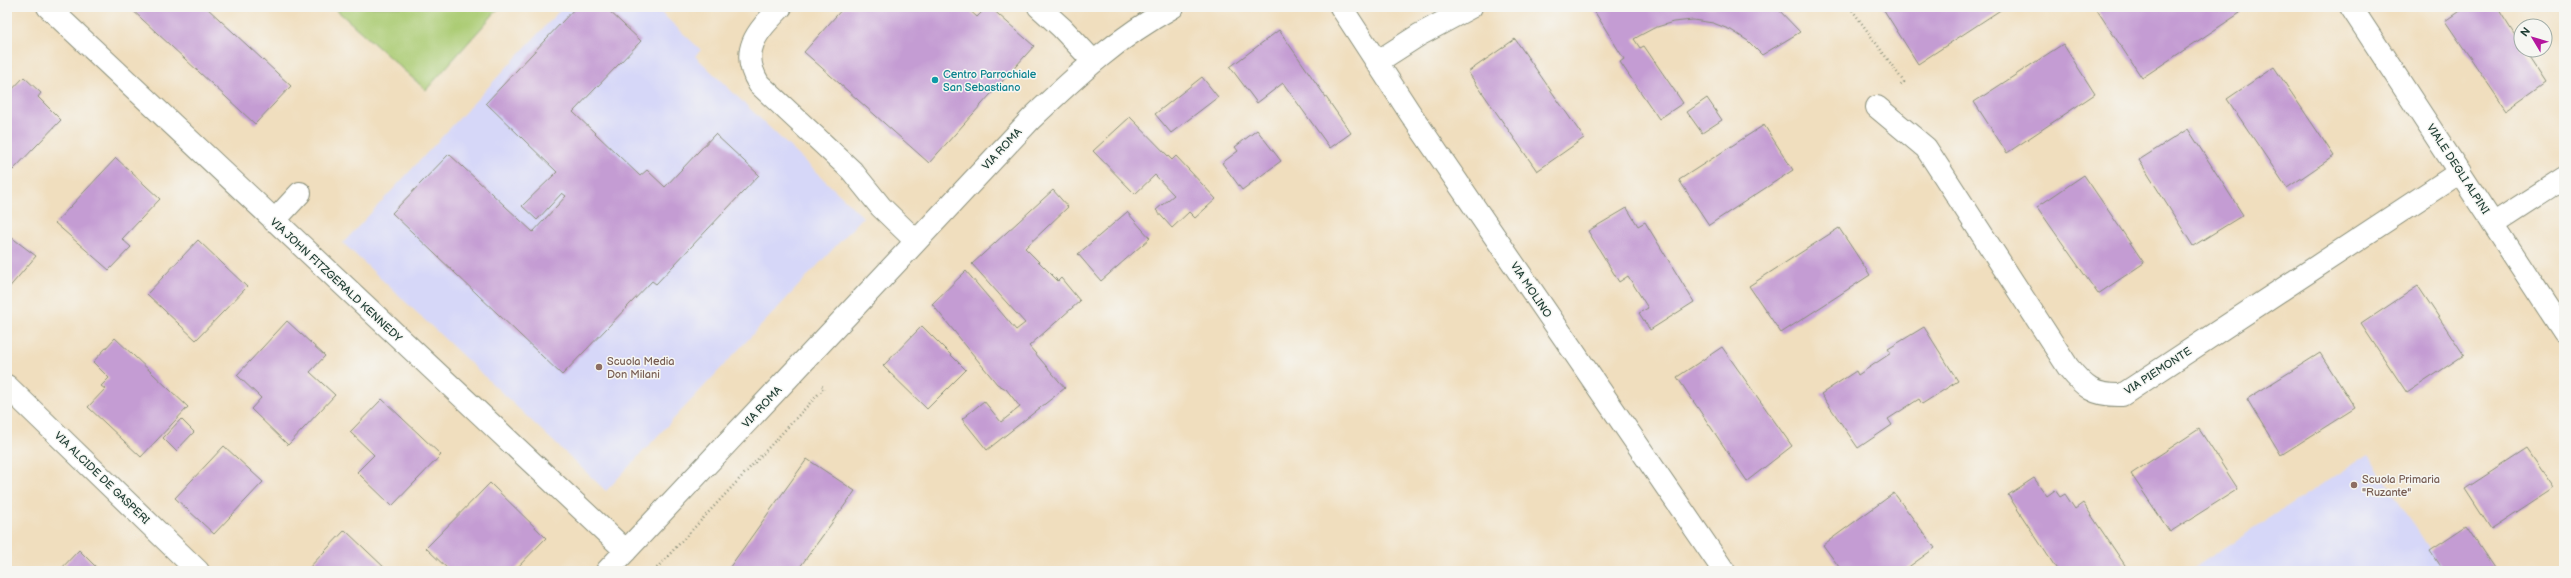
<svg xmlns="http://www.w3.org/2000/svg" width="2571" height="578" viewBox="0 0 2571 578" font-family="'Balsamiq Sans',sans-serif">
  <rect width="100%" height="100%" fill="#f6f6f2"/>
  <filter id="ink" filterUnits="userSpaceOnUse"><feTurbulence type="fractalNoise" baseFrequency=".025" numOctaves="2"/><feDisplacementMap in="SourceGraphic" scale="8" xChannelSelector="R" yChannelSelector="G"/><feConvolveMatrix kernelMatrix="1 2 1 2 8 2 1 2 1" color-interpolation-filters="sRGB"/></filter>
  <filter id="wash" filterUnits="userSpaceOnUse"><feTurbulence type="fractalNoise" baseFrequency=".012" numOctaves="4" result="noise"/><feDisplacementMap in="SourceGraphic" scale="16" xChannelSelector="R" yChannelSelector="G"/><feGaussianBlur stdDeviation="0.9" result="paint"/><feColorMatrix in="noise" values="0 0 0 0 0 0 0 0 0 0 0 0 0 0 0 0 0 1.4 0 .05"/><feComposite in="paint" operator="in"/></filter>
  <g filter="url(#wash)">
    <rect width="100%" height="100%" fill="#f0debe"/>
    <!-- built -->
    <path fill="#d6d7f8" d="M563,7H655L701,50L695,56L863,217L606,491L343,243Z
      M2368,454L2444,571H2189Z"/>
    <!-- green -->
    <path fill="#accc74" stroke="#668454" d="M333,7H500L426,90Z"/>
    <g id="blocks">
      <!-- building -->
      <path fill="#c49cd3" d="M129,7H206L291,86L255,124Z
        M576,7H605L641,41L573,112L640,176L647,170L665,187L715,134L759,175L656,284L652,281L562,375L392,213L449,154L533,232L566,196L562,193L537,220L522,206L557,172L486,103Z
        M844,7H966L977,17L987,7H990L1034,46L929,163L804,52Z
        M1596,7H1776L1800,32L1762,55L1748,41L1731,30L1713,23L1693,20L1673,22L1654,28L1639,36L1634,39L1640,48L1644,46L1683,103L1659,119L1620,62L1624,59L1593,9Z
        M1882,7H2005L1918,64Z
        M2095,7H2236L2240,13L2142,78Z
        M2465,7H2497L2521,45V50H2524L2545,82L2506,110L2445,21Z
        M1279,30L1351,133L1330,148L1283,83L1257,103L1230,67Z
        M1515,39L1584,138L1537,171L1468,72Z
        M2063,44L2095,94L2007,153L1974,102Z
        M2274,67L2334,156L2287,188L2227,99Z
        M24,77L41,93L38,97L61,120L13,170L7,165V95Z
        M1202,77L1218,97L1171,133L1155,114Z
        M1707,98L1722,120L1702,133L1687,112Z
        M1130,117L1172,160L1176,156L1216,199L1195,218L1189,212L1172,228L1156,210L1174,195L1155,175L1135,194L1093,151Z
        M1764,125L1793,170L1709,225L1679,180Z
        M2188,129L2243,215L2193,246L2139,160Z
        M1257,130L1281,161L1242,190L1222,163L1238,151L1235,147Z
        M116,158L160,199L122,239L131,247L109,270L55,223Z
        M2084,175L2144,263L2098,294L2037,207Z
        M1053,190L1068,207L1025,248L1058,281L1061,278L1080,301L1029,346L1065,388L987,450L962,419L984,401L1001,422L1020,407L1006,389L997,384L932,304L966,271L1016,330L1025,323L972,264Z
        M1627,208L1638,226L1645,222L1694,302L1650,330L1639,313L1648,308L1628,276L1619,282L1588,231Z
        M1127,212L1150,238L1101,281L1078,254Z
        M1839,228L1870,275L1781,333L1749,286Z
        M7,234L36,256L7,290Z
        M198,240L247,287L196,340L147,294Z
        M2418,286L2464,355L2407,393L2361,324Z
        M287,321L325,356L310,372L335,395L288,445L251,409L261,398L237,375Z
        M922,326L966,370L927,409L883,366Z
        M1924,327L1958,381L1922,404L1919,399L1888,419L1892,425L1858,448L1821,394L1856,371L1858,375L1891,353L1888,349Z
        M115,338L188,407L141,457L88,407L105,389L101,386L109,378L93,362Z
        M1722,347L1792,446L1747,481L1677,377Z
        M2320,353L2355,408L2281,455L2247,399Z
        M382,399L441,455L392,506L357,472L374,455L350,432Z
        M181,419L194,432L176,451L163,438Z
        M2199,429L2238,489L2170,532L2131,474Z
        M224,446L263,482L214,534L175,498Z
        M2526,449L2553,488L2491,529L2465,489Z
        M807,459L855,491L797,571H727Z
        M2034,478L2047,496L2055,490L2060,497L2065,494L2075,509L2083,503L2129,571H2058L2008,495Z
        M490,483L546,538L514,571H450L426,548Z
        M1894,493L1935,548L1903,571H1842L1823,545Z
        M2466,526L2496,571H2444L2430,550Z
        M345,530L388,571H306Z
        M79,550L100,571H59Z"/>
    </g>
  </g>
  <g filter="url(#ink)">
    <use href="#blocks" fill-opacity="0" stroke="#888e79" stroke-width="1"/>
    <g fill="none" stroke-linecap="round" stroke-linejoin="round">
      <!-- minor casing -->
      <g stroke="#888e79" stroke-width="24">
        <path id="minor" d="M48,7L626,551
          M781,7C758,31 738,50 759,84L852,171L881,207L916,241
          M1039,7L1062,28L1092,60
          M1341,7L1410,113L1724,571
          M2351,7L2564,332
          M1377,62L1419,35L1471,7
          M1877,107L1926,148L2068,367C2085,388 2094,396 2122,395L2460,172
          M274,221L300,193
          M2493,224L2564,178
          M7,386L198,571
          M607,571L1031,119C1077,75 1117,38 1173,7"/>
      </g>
      <!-- path -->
      <path stroke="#888e79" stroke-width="2.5" stroke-dasharray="1 3" stroke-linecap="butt" d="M1850,7L1904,82L1899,87
        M654,571L824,388L822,386"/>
      <!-- minor -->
      <use href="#minor" stroke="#fff" stroke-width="22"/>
    </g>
  </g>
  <!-- markers -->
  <circle fill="#0f9aa8" stroke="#f6f6f2" stroke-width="1.5" cx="935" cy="80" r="4"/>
  <g fill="#8d6e63" stroke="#f6f6f2" stroke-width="1.5">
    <circle cx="599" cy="367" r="4"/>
    <circle cx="2354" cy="485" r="4"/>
  </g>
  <g text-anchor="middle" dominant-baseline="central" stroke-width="3" stroke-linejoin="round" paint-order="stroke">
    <!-- culture labels -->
    <g font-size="11" fill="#0d838f" stroke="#f6f6f2" text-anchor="start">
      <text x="943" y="74">Centro Parrochiale<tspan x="943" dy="13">San Sebastiano</tspan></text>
    </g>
    <!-- street labels -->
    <g font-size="11" fill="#1f3d34" stroke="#f6f6f2">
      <text transform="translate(1002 149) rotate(-47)">VIA ROMA</text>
      <text transform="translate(2458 169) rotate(57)">VIALE DEGLI ALPINI</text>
      <text transform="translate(336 280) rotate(43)">VIA JOHN FITZGERALD KENNEDY</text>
      <text transform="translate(1531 290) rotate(56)">VIA MOLINO</text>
      <text transform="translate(2158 371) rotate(-33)">VIA PIEMONTE</text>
      <text transform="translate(762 407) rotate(-47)">VIA ROMA</text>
      <text transform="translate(102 478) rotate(44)">VIA ALCIDE DE GASPERI</text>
    </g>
    <!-- education labels -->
    <g font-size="11" fill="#785e54" stroke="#f6f6f2" text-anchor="start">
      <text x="607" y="361">Scuola Media<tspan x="607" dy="13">Don Milani</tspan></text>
      <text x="2362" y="479">Scuola Primaria<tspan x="2362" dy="13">"Ruzante"</tspan></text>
    </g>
  </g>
  <!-- margin -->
  <rect width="2571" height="578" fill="none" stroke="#f6f6f2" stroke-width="24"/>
  <!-- north arrow -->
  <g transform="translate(2533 38) rotate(308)"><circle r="19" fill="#f6f6f2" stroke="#a0aca6"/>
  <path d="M0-3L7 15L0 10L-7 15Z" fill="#b5179e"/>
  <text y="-6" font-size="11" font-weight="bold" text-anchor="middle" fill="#1f3d34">N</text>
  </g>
</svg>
